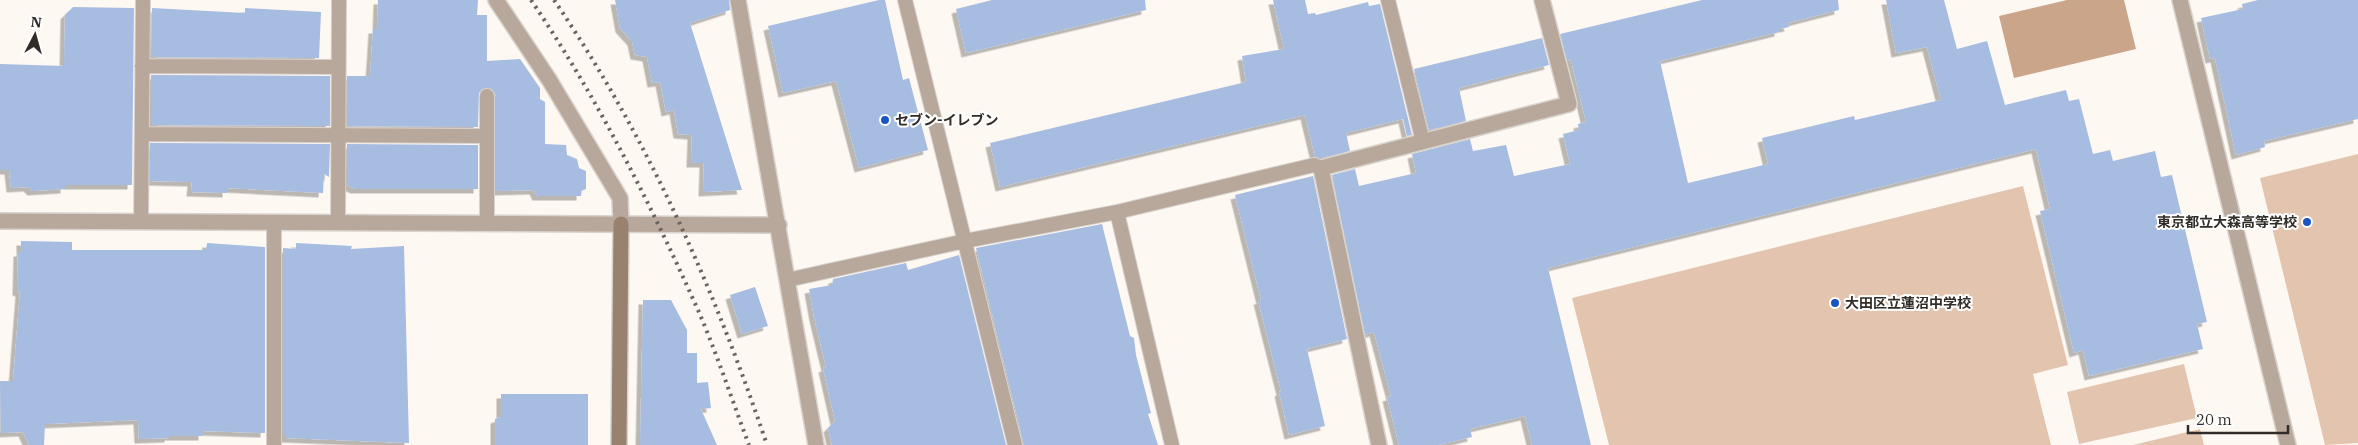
<svg xmlns="http://www.w3.org/2000/svg" width="2358" height="445" viewBox="0 0 2358 445" font-family="'IBM Plex Serif','Noto Sans JP',serif">
  <defs>
    <filter id="shadow"><feDropShadow dx="-4.5" dy="4.5" stdDeviation="0" flood-color="#0004"/></filter>
  </defs>
  <rect width="100%" height="100%" fill="#fef8f3"/>
  <!-- green -->
  <path fill="#e3c5af" d="M2358,154V443L2325,445L2260,178Z
    M2023,186L2068,365L2033,374L2051,445H1609L1572,298Z
    M2184,364L2197,418L2079,444L2067,392Z
    M2200,429L2204,445H2133Z"/>
  <!-- water -->
  <path fill="#caa58a" d="M2067,0H2124L2136,49L2014,78L1999,16Z"/>
  <!-- building -->
  <path fill="#a6bce1" filter="url(#shadow)" d="M378,0H478L477,15H487V61L520,59L540,88V99L545,102V144L566,145L567,155L577,159L579,168L586,171V189L581,191V196H537L534,190L496,191V96L491,88H483L479,92L478,127L347,126V76H370L373,29H377Z
    M615,0H729L730,10L690,23L742,190L703,192L704,163H691L692,135L678,134L674,110L666,112L660,82L652,83L647,57L635,55L632,41L620,28Z
    M879,0H885L903,80L909,78L928,150L859,168L836,81L783,93L768,26Z
    M992,0H1145L1146,10L966,53L956,9Z
    M1273,0H1305L1308,14L1315,13L1316,15L1368,2L1369,6L1380,4L1412,135L1407,136L1403,119L1346,133L1350,151L1321,158L1315,157L1305,115L1000,187L990,143L1246,82L1242,56L1284,49Z
    M1702,0H1838L1839,10L1788,23L1789,27L1779,29V32L1660,61L1688,183L1768,164L1762,138L1854,116L1855,120L1941,100L1927,47L1896,53L1886,0H1944L1957,49L1987,41L2005,105L2066,90L2069,101L2079,99L2093,154L2110,150L2113,161L2155,151L2161,177L2172,175L2207,322L2197,324L2203,349L2089,376L2083,350L2074,353L2040,211L2050,209L2036,149L1548,268L1591,445H1532L1525,416L1470,429L1472,437L1438,445H1399L1387,397L1391,396L1374,332L1365,335L1332,175L1355,169L1359,186L1416,173L1412,154L1470,139L1473,151L1506,145L1514,176L1570,164L1563,134L1579,130L1578,124L1586,122L1571,60L1567,61L1560,34Z
    M2258,0H2358V119L2264,141L2265,147L2236,155L2215,58L2210,59L2201,18L2243,9L2242,4Z
    M73,7L134,8L132,185H65V189L32,191L28,187L11,188L9,170H0V64L64,66L65,15Z
    M152,8L245,13V8L321,12L319,58L151,57Z
    M1542,38L1549,65L1459,88L1466,121L1429,130L1414,69Z
    M151,75L330,76V126L151,125Z
    M150,143L330,144L329,177L324,174L323,193L227,188V193L191,192L192,182L150,181Z
    M347,144L478,145V189H355L347,185Z
    M1313,176L1347,339L1307,349L1325,426L1289,435L1279,392L1281,391L1258,300H1261L1235,195Z
    M1102,224L1130,336L1134,338L1136,355L1151,413L1148,414L1158,445H1024L976,248Z
    M21,241L72,242V250H206L207,243L265,247V433L203,431V436H169V438L139,439L138,420L45,424L44,445H29L23,432L1,433L0,381H13L20,292L17,291L18,252H21Z
    M296,243L352,246L351,249L404,246L409,443L286,438V434H283V248L296,249Z
    M959,255L1006,445H832L828,428L835,421L823,368L826,367L814,317L809,289L832,285L833,279L906,263L908,270Z
    M755,287L768,326L742,334L730,295Z
    M643,300H671L687,330V353H697V383L708,382L711,408L701,409L717,445H640Z
    M501,394H588V445H495V419L501,417Z"/>
  <g fill="none" stroke-linecap="round" stroke-linejoin="round">
    <!-- lane casing -->
    <g stroke="#d9d3ce" stroke-width="16">
      <path id="lane" d="M905,0L1015,445
        M1388,0L1423,142
        M142,66L337,67
        M142,134L487,136
        M1117,212L1172,445
        M141,222L143,0
        M274,222V445
        M338,223L339,0
        M487,223V96
        M787,280L965,241L1117,212L1314,165L1321,168"/>
    </g>
    <!-- street casing -->
    <g stroke="#d9d3ce" stroke-width="18">
      <path id="street" d="M496,0L550,81L620,198L621,224
        M738,0L816,445
        M2180,0L2288,445
        M0,221L779,225
        M1379,445L1321,168L1569,104L1542,0"/>
    </g>
    <!-- secondary casing -->
    <g stroke="#d9d3ce" stroke-width="18">
      <path id="secondary" d="M619,445L621,224"/>
    </g>
    <!-- lane -->
    <use href="#lane" stroke="#b8a89c" stroke-width="14"/>
    <!-- street -->
    <use href="#street" stroke="#b8a89c" stroke-width="15"/>
    <!-- secondary -->
    <use href="#secondary" stroke="#99816f" stroke-width="15"/>
    <!-- rail -->
    <path stroke="#69645f" stroke-width="4" stroke-dasharray="2.5 5" stroke-linecap="butt" d="M531,0C597,97 650,203 698,310C717,354 732,400 749,445
      M554,0C647,136 715,290 767,445"/>
  </g>
  <!-- markers -->
  <g fill="#1855c1" stroke="#fff" stroke-width="2">
    <circle cx="885" cy="120" r="5"/>
    <circle cx="2307" cy="222" r="5"/>
    <circle cx="1835" cy="303" r="5"/>
  </g>
  <g text-anchor="middle" dominant-baseline="central" stroke-width="4" stroke-linejoin="round" paint-order="stroke">
    <!-- poi labels -->
    <g font-size="14" font-weight="bold" fill="#312c27" stroke="#fff" text-anchor="start">
      <text x="895" y="120">セブン-イレブン</text>
      <text x="2297" y="222" text-anchor="end">東京都立大森高等学校</text>
      <text x="1845" y="303">大田区立蓮沼中学校</text>
    </g>
  </g>
  <!-- north arrow -->
  <g transform="translate(35 35) rotate(6)" stroke="#ffffff" stroke-width="4" paint-order="stroke">
  <path d="M0-4L9 19L0 12L-9 19Z" fill="#312c27"/>
  <text y="-8" font-size="14" font-weight="bold" text-anchor="middle" fill="#312c27">N</text>
  </g>
  <!-- scale -->
  <path d="M2188 425v8h100v-8" fill="none" stroke="#312c27" stroke-width="2.5"/>
  <text x="2196" y="425" font-size="15" fill="#312c27" stroke="#ffffff" stroke-width="4" paint-order="stroke">20 m</text>
</svg>
